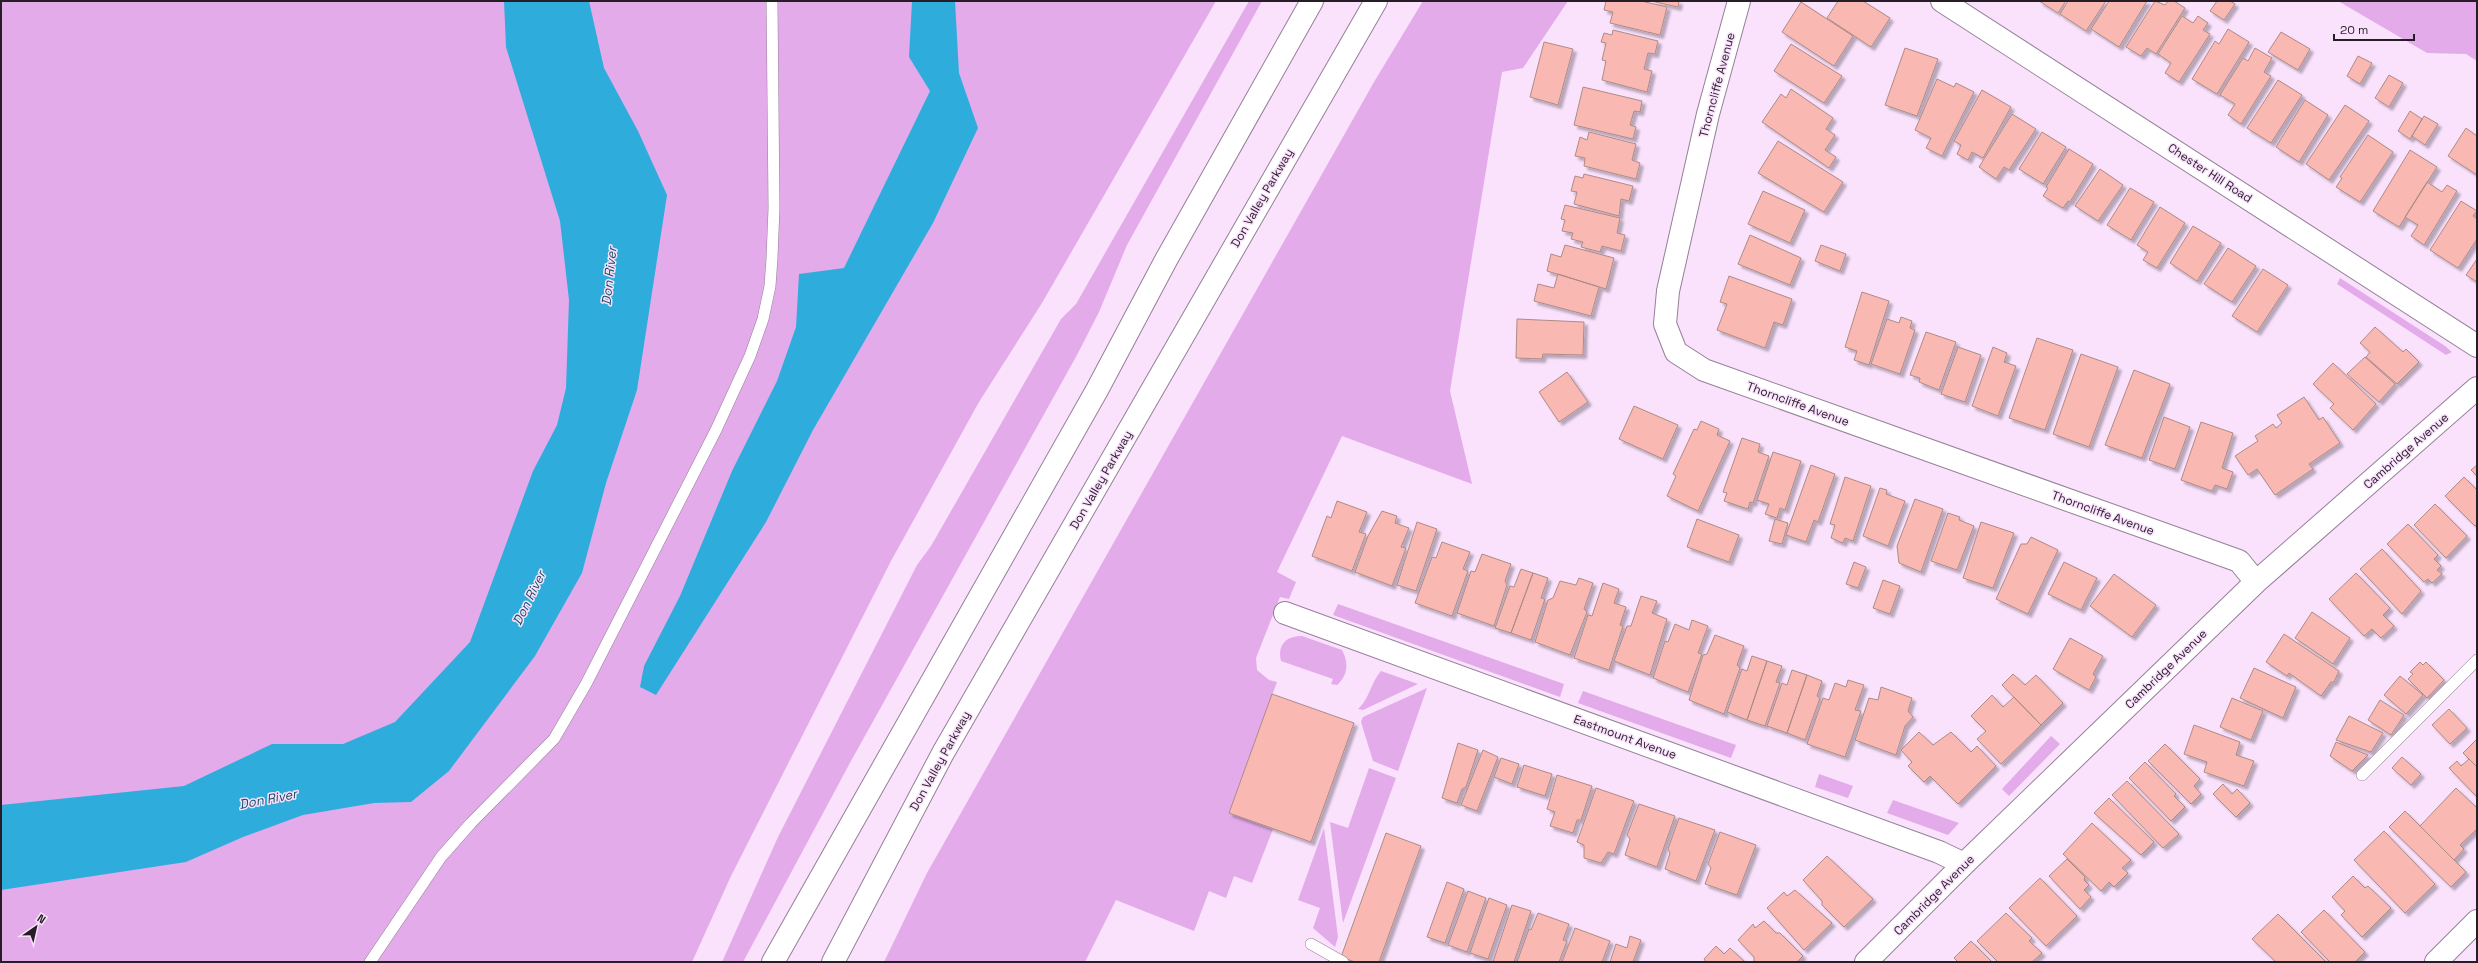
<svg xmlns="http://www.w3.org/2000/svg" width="2478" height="963" viewBox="0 0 2478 963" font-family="'Space Grotesk',sans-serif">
  <defs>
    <filter id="shadow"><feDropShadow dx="3.5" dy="3.5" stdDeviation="1" flood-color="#0004"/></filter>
  </defs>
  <rect width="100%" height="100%" fill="#fae2fd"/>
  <!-- green -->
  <path fill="#e3abea" d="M1,1H1216L1042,303L979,402L891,561L731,876L692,962H1Z
    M1249,1H1262L1127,245L1099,312L1077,355L851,761L743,962H722L778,837L917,565L931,546L1061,319L1076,304Z
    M1423,1H1568L1523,68L1502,72L1450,391L1472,484L1342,436L1277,572L1296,582L1289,599L1280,597L1256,658L1257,670L1269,680L1277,682L1229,813L1273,829L1252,883L1234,876L1226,898L1209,891L1194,931L1116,900L1085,962H884L927,873L1374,82Z
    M2338,1H2477V61L2466,54L2427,53Z
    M2340,278L2445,346L2452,352L2446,355L2337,284Z
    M1338,604L1564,684L1560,697L1333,615Z
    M1302,636L1342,650C1349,663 1348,675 1337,685L1331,684L1333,679L1281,661C1277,645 1286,636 1302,636Z
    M1381,671L1418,684L1363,710L1358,709C1369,700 1371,682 1381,671Z
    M1427,688L1398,771L1373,761L1361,722L1363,717Z
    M1583,691L1736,745L1731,758L1578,703Z
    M2051,736L2060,744L2009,796L2002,789Z
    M1369,768L1396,778L1343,923L1330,822L1348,828Z
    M1819,774L1853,786L1848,798L1815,787Z
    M1893,800L1959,823L1948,835L1887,813Z
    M1324,828L1338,937L1335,947L1313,928L1320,908L1298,900Z"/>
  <!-- water -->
  <path fill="#2eaddd" d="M504,1H589L604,68L638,131L667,195L637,390L606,483L582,573L535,656L449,771L411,802L374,803L303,815L243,837L186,862L1,890V805L184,786L272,744H343L395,722L470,642L533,471L557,425L566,388L569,300L560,221L506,47Z
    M912,1H955L959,73L978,128L933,223L813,430L766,522L656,695L640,687L644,666L680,596L732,471L777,381L796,327L799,274L844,268L930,91L909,57Z"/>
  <!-- building -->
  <path fill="#f9b9b2" stroke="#ae8a86" filter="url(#shadow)" d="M1606,1H1641L1667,7L1660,35L1610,23L1613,12L1604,10Z
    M1651,1H1679L1678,7Z
    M1838,1H1863L1890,18L1871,47L1827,18Z
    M2039,1H2066L2058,13Z
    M2068,1H2106L2086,31L2060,14Z
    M2109,1H2147L2119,47L2091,29Z
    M2155,1L2165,5L2168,1H2174L2185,8L2156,54L2147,48L2141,56L2126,47Z
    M2217,1H2230L2235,4L2224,20L2210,11Z
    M1801,2L1853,36L1834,66L1782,32Z
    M2182,16L2193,23L2198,16L2208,23L2203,30L2210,34L2179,82L2165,73L2171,63L2158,54Z
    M2228,29L2249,42L2217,94L2192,79L2215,41L2219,44Z
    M1613,30L1658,41L1655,54L1648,53L1644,69L1652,71L1647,92L1602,80L1606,61L1602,60L1606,43L1601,42L1604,33L1612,35Z
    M2281,32L2310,49L2298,70L2268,52Z
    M1544,42L1573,49L1558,105L1530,97Z
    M1791,44L1842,76L1824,103L1774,71Z
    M1905,48L1938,59L1917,116L1885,105Z
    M2255,48L2272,58L2264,72L2271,76L2241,124L2228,115L2235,104L2220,95L2243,58L2248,61Z
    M2358,56L2372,63L2360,84L2347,76Z
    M2389,75L2403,83L2389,107L2375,98Z
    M1937,79L1954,87L1956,83L1974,92L1942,156L1926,148L1931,138L1915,130Z
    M2278,80L2302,95L2271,143L2247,128Z
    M1583,87L1642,101L1640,112L1634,111L1630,125L1636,127L1633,139L1574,125Z
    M1791,89L1833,118L1826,129L1835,135L1825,150L1836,157L1829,168L1762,122L1781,94L1786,98Z
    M1982,90L2011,107L1983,158L1972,152L1968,160L1957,154L1961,145L1954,141Z
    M2305,100L2328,115L2299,162L2276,147Z
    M2345,105L2369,121L2329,180L2306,164Z
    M2410,111L2422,119L2410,139L2398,131Z
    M2012,114L2036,129L2009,170L2004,167L1996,179L1979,167Z
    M2424,116L2438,124L2425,145L2412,136Z
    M2466,128L2477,136V175L2448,156Z
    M1589,132L1636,144L1632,160L1640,163L1636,179L1584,166L1585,158L1575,156L1580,137L1587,140Z
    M2042,132L2066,147L2043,184L2019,169Z
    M2368,135L2393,152L2360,202L2336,187L2342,178L2340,177Z
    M1778,141L1843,182L1824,212L1758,173Z
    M2069,149L2093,164L2070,202L2068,201L2063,208L2043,196L2048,188L2046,187Z
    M2410,150L2437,167L2399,227L2373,211Z
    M2100,169L2123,185L2098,221L2075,206Z
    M1584,174L1633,186L1629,201L1621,199L1619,216L1574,204L1577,192L1571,191L1575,176L1583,178Z
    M2427,182L2442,192L2447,185L2457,191L2424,245L2411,236L2418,225L2405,217Z
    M2130,188L2154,202L2131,240L2107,225Z
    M1763,191L1805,210L1790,243L1748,224Z
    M2461,201L2477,211L2473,216L2477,219V239L2458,268L2430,250Z
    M1565,205L1620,218L1617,233L1625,235L1621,251L1602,246L1600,252L1581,247L1583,242L1571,239L1573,233L1562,231L1565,220L1561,219Z
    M2160,207L2185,223L2157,268L2143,260L2148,252L2137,245Z
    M2193,226L2221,243L2197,281L2170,263Z
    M1750,235L1801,258L1790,285L1738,264Z
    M1565,245L1614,258L1606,289L1547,271L1551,254L1561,257Z
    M1821,245L1846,254L1840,271L1815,261Z
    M2228,248L2256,266L2232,302L2204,284Z
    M2477,259V282L2466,275Z
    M2263,269L2288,285L2257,332L2232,316Z
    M1558,274L1599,287L1591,316L1534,301L1538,284L1554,288Z
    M1729,276L1792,299L1783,325L1774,322L1765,348L1717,330L1727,304L1720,302Z
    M1862,292L1889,301L1869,365L1854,360L1857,351L1845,347Z
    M1901,317L1912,321L1910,328L1915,330L1900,374L1871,364L1887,319L1899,323Z
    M1517,319L1584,322L1583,355L1543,354L1542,359L1516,358Z
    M2375,327L2403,352L2406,349L2419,362L2397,384L2366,357L2370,352L2360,343Z
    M1926,332L1956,342L1939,390L1919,382L1920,378L1910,375Z
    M2037,338L2073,350L2045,430L2009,418Z
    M1958,347L1981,355L1965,402L1941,394Z
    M1993,347L2007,353L2004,362L2016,366L1998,416L1972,406Z
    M2081,354L2118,367L2089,447L2053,434Z
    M2365,357L2395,384L2379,402L2347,374Z
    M2333,363L2376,404L2353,430L2330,408L2334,404L2313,384Z
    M2134,370L2170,384L2142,458L2105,445Z
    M1567,372L1588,402L1559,422L1539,392Z
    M2304,397L2319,420L2323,417L2340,443L2309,464L2313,469L2275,495L2257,469L2248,475L2235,456L2258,441L2255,436L2273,424L2276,428L2282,423L2277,415Z
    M1634,406L1678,425L1663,459L1619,439Z
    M2164,417L2190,427L2175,469L2149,460Z
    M1701,421L1719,429L1717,435L1730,441L1698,511L1667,496L1676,476L1673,474L1694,429L1697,430Z
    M2201,422L2233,433L2222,468L2233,472L2227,489L2215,485L2212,491L2181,480Z
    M1742,438L1760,444L1758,452L1769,456L1753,503L1750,502L1748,509L1724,501L1727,493L1723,492Z
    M1773,452L1801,461L1785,510L1780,508L1777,518L1765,514L1769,504L1757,500Z
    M1811,465L1835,474L1818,522L1814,520L1806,542L1786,535Z
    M2477,465V476L2471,470Z
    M1845,477L1871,486L1853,541L1845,538L1843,543L1831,538L1835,525L1830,524Z
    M2464,477L2477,490V524L2475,526L2445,496Z
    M1880,488L1887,490L1886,494L1905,501L1888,546L1863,536Z
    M1915,499L1943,509L1921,572L1899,563L1897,546Z
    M1337,501L1367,512L1359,532L1366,534L1352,571L1312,556L1327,516L1331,518Z
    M2435,504L2467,536L2446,558L2414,525Z
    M1382,511L1397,516L1395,523L1409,528L1401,547L1406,548L1392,586L1355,572L1368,536Z
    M1948,513L1960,517L1959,520L1974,526L1957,570L1931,561Z
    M1697,519L1739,535L1729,562L1687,547Z
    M1775,519L1788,523L1782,544L1769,541Z
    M1417,522L1437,529L1416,591L1397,585Z
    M1981,522L2014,533L1993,588L1963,578Z
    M2408,524L2438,555L2434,559L2441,566L2437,570L2442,574L2432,583L2428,579L2424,582L2387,544Z
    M2031,537L2058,550L2028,614L1996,599L2021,544H2027Z
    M1442,542L1470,552L1463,569L1468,571L1452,616L1415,603L1432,557L1436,558Z
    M2382,549L2421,591L2402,614L2360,569Z
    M1482,554L1511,564L1505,581L1507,585L1494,626L1457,613L1471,571L1475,572Z
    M1854,562L1866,567L1858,588L1846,584Z
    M2064,562L2097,578L2081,610L2048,594Z
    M1521,569L1533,573L1511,633L1495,628L1510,586L1514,587Z
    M1533,573L1548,578L1541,598L1545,599L1531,640L1511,633Z
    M2356,573L2390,608L2383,615L2394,626L2381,638L2372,629L2364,636L2329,599Z
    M2114,574L2156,605L2132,637L2090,606Z
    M1579,578L1593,583L1584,609L1587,612L1570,655L1535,642L1548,600L1553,598L1560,581L1576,585Z
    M1883,580L1900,586L1890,614L1873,608Z
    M1603,583L1619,589L1614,603L1626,607L1620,625L1623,626L1609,670L1574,658L1588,615L1592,616Z
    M1641,596L1657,601L1652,613L1667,619L1650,675L1614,661L1627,626H1631Z
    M2312,612L2350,638L2333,664L2295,638Z
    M1692,620L1708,626L1698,653L1702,654L1688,692L1653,678L1665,641L1668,642L1675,624L1689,630Z
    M2284,634L2339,671L2334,682H2331L2321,696L2289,673L2287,676L2266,662Z
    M1715,635L1744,646L1737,665L1740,668L1724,714L1689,700L1703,655L1707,654Z
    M2070,638L2103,656L2093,674L2096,677L2089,690L2053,669Z
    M1752,656L1767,661L1747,720L1727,712L1742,669L1747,671Z
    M1767,661L1782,666L1776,682L1780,683L1765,726L1747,720Z
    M2420,662L2423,665L2426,662L2444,680L2427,698L2408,679L2413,674L2410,672Z
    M2254,668L2296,687L2283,718L2240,698Z
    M1792,670L1807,675L1787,733L1767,726L1782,683L1787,685Z
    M2013,674L2025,685L2036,675L2063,703L2041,725L2002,685Z
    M1807,675L1822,681L1817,696L1820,698L1805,740L1787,733Z
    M2400,676L2423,695L2406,714L2384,695Z
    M1848,680L1864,685L1855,710L1861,711L1845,757L1807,744L1823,698L1829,700L1835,683L1846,687Z
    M1881,687L1912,698L1908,711L1913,717L1905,726L1896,755L1855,740L1869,698L1878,700Z
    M1272,694L1354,723L1311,842L1229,813Z
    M1992,695L2003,707L2014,697L2041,725L2001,764L1977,739L1986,731L1971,716Z
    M2232,698L2263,711L2251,740L2220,727Z
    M2380,700L2404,715L2391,735L2368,720Z
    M2449,709L2467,728L2450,744L2432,725Z
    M2349,716L2383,733L2371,752L2336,740Z
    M2194,725L2240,742L2236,755L2254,761L2244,786L2204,772L2207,762L2184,754Z
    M1919,732L1933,745L1951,732L1971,752L1977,746L1996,766L1958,804L1930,776L1924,782L1908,766L1912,762L1901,750Z
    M2477,739V767L2463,753Z
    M2336,742L2368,755L2352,771L2330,756Z
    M1458,743L1478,750L1466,787L1462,789L1457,803L1442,798Z
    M2165,744L2200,779L2194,786L2201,794L2191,804L2148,761Z
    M1483,750L1498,757L1477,811L1461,805Z
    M2402,757L2421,774L2411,785L2392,768Z
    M1501,758L1519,764L1512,784L1494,777Z
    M2469,759L2477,767V797L2449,768L2457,761L2461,766Z
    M2145,762L2176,794L2174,796L2185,807L2171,821L2129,778Z
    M1524,765L1552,774L1545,796L1517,787Z
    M1557,775L1592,786L1581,820H1577L1573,833L1550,826L1555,812L1547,809Z
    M2127,781L2179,834L2163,848L2112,795Z
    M2223,784L2232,794L2237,789L2250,803L2236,817L2213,794Z
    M1596,788L1634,801L1614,854L1608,852L1601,863L1584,858V845L1577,842Z
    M2456,788L2477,808V829L2460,845L2464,849L2454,860L2420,826Z
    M2109,798L2154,842L2141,855L2094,813Z
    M1639,804L1675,816L1657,867L1625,855L1630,839L1627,835Z
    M2405,811L2466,872L2451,887L2389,827Z
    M1679,818L1715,830L1696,881L1665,869L1670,853L1668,849Z
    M2092,823L2131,860L2122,868L2128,873L2114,887L2109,882L2101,891L2063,854Z
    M2384,831L2435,884L2405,913L2354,860Z
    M1720,832L1756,845L1737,895L1705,884L1711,868L1708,864Z
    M1386,833L1421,846L1379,962H1355L1341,957Z
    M1827,856L1873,899L1844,927L1822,905V901L1803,880Z
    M2067,859L2085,877L2084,880L2089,885L2084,890L2091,897L2080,909L2049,876Z
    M2353,876L2365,888L2368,886L2391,908L2362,937L2341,915L2345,911L2332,897Z
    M2040,878L2077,916L2046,946L2009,908Z
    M1447,882L1464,889L1445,943L1427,937Z
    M1795,890L1832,923L1804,950L1767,908L1784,892L1787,896Z
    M1468,891L1486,898L1467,952L1448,945Z
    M1489,898L1507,905L1488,959L1470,953Z
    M1512,905L1531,911L1514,962H1493Z
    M2324,910L2365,952L2355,962H2330L2301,932Z
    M1538,913L1569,924L1563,940L1567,941L1559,962H1517L1529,929L1531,930Z
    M2006,913L2032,938L2029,941L2042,953L2032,962H1998L1977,941Z
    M2278,914L2326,962H2276L2252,939Z
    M1764,921L1776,933H1780L1803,956L1797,962H1754V957L1738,940L1753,924L1755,928Z
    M1575,928L1610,941L1602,962H1562Z
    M1630,936L1641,940L1633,962H1610L1616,944L1627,948Z
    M1971,941L1992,962H1958L1954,958Z
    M1716,946L1724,954L1730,948L1745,962H1706L1704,959Z"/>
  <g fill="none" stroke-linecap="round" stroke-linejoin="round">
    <!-- service casing -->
    <g stroke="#957f98" stroke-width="12">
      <path id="service" d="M2362,775L2477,660
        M1311,944L1343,962
        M370,962L441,857L471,823L554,739L586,684L716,430L750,356L763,319L770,286L772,258L774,208L772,1"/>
    </g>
    <!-- minor casing -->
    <g stroke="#957f98" stroke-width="24">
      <path id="minor" d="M1739,1L1708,114L1668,291L1665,324L1676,352L1704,370L2239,561L2256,582
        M1942,1L2477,346
        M1285,613L1939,852L1964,864
        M1866,962L1964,864L2256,582L2477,388"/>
    </g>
    <!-- secondary casing -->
    <g stroke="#957f98" stroke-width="24">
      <path id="secondary" d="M2436,962L2477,921"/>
    </g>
    <!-- motorway casing -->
    <g stroke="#957f98" stroke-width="24">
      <path id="motorway" d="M773,962L1097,390L1166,260L1312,1
        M833,962L943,753L1376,1"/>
    </g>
    <!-- service -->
    <use href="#service" stroke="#fff" stroke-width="11"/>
    <!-- minor -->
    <use href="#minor" stroke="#fff" stroke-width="22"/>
    <!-- secondary -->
    <use href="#secondary" stroke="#fff" stroke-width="22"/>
    <!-- motorway -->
    <use href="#motorway" stroke="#fff" stroke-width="22"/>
  </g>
  <g text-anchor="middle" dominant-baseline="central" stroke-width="3" stroke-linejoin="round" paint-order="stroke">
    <!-- street labels -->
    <g font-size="12" fill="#261d27" stroke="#fae2fd">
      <text transform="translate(1717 85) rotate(-75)">Thorncliffe Avenue</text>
      <text transform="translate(2210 173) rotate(33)">Chester Hill Road</text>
      <text transform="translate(1262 198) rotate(-60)">Don Valley Parkway</text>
      <text transform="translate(1798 404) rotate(20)">Thorncliffe Avenue</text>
      <text transform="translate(2406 451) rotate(-41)">Cambridge Avenue</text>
      <text transform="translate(1101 480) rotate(-60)">Don Valley Parkway</text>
      <text transform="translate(2103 513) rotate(20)">Thorncliffe Avenue</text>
      <text transform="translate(2166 669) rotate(-44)">Cambridge Avenue</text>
      <text transform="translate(1625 737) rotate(20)">Eastmount Avenue</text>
      <text transform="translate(940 761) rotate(-61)">Don Valley Parkway</text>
      <text transform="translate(1934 895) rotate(-45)">Cambridge Avenue</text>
    </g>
    <!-- water labels -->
    <g font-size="13" font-style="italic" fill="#1a4b60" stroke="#fae2fd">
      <text transform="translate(609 276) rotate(-84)">Don River</text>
      <text transform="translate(529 598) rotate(-64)">Don River</text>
      <text transform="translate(268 799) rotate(-11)">Don River</text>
    </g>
  </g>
  <!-- border -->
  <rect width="2478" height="963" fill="none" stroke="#261d27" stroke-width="4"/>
  <!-- north arrow -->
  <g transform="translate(36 927) rotate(34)" stroke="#fae2fd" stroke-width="3" paint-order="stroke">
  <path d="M0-3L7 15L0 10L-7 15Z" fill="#261d27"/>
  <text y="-6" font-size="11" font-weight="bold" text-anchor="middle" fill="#261d27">N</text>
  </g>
  <!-- scale -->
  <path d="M2334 34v6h80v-6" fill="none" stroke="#261d27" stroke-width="2"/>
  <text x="2340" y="34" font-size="12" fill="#261d27" stroke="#fae2fd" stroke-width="3" paint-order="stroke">20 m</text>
</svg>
